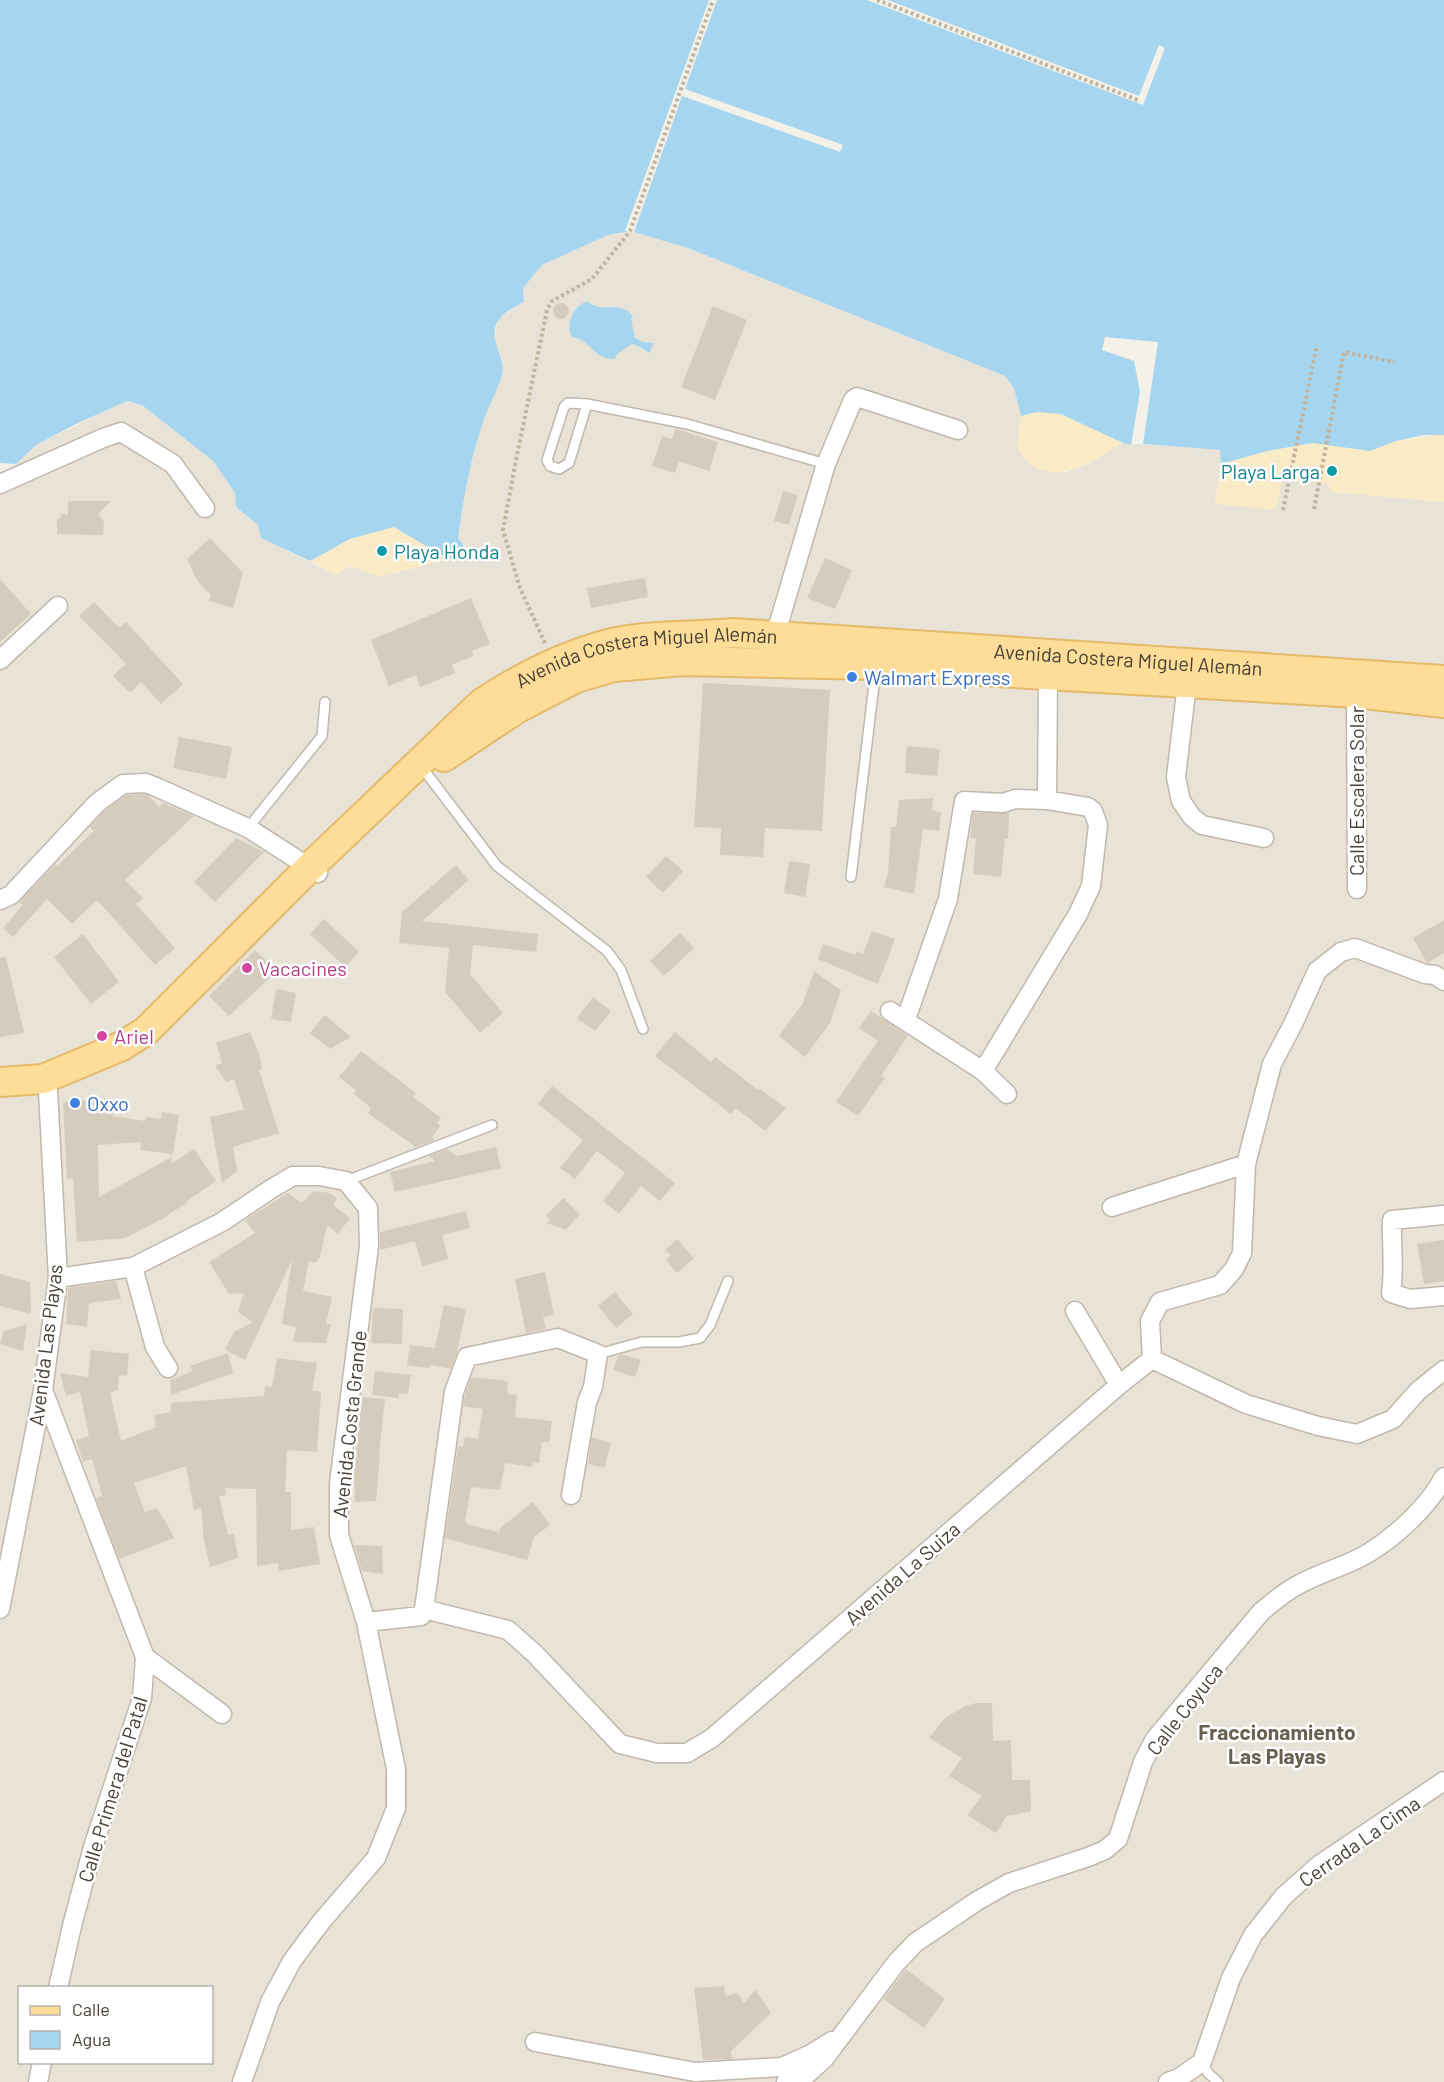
<svg xmlns="http://www.w3.org/2000/svg" width="1444" height="2082" viewBox="0 0 1444 2082" font-family="Barlow,sans-serif">
  <rect width="100%" height="100%" fill="#f4f1e9"/>
  <!-- residential -->
  <path fill="#e8e2d7" fill-rule="evenodd" d="M625,231L650,236L688,248L1005,376L1014,388L1021,416L1017,447L1045,471L1066,472L1086,465L1123,443L1220,450L1221,464L1215,504L1283,479L1329,484L1331,492L1444,502V2082H0V473L16,464L36,445L126,401L142,405L213,461L235,493L236,507L258,525L261,538L336,575L350,566L380,577L448,559L460,558L458,538L464,494L481,425L502,373V360L494,344L495,332L500,317L524,302L523,288L542,265L608,235ZM20,1988H212V2062H20Z"/>
  <!-- sand -->
  <path fill="#f8ebc6" d="M1037,412L1061,414L1123,443C1098,458 1056,488 1028,462C1024,458 1020,451 1017,447L1021,416Z
    M1439,434L1444,435V502L1331,492L1329,484L1283,479L1276,510L1215,504L1221,464L1267,451L1312,443L1370,451L1396,441Z
    M394,527L448,559L380,577L350,566L336,575L310,561L350,539Z"/>
  <!-- water -->
  <path fill="#a6d5f0" d="M0,0H1444V435H1424L1396,441L1370,451L1312,443L1267,451L1221,464L1220,450L1143,444L1131,445L1123,443L1061,414L1037,412L1021,416L1014,388L1005,376L688,248L630,231L608,235L542,265L523,288L524,302C517,306 506,311 501,317C484,337 506,354 502,374C498,391 487,408 482,425C470,462 463,500 458,538L466,549L460,558L448,559L394,527L350,539L310,561L261,538L258,525L236,507L235,493L213,461L142,405L127,401L74,425L36,445L16,464L0,463Z
    M587,301C602,315 618,299 633,316L631,319L635,338L643,342L654,343L649,353L640,347L632,344L616,355L615,359C593,360 592,340 572,337C565,323 573,307 587,301Z"/>
  <!-- pier -->
  <path fill="#f4f1e9" d="M709,0H717L685,89L843,145L840,152L682,96L634,232L625,231Z
    M867,0H888L1139,96L1159,45L1165,48L1143,105Z
    M1105,337L1158,342L1143,444L1131,445L1140,392L1134,361L1102,350Z"/>
  <!-- building -->
  <path fill="#d6ccbe" d="M553 311a8 8 0 1 1 16 0a8 8 0 1 1-16 0Z
    M713,306L747,320L715,400L681,387Z
    M676,429L718,442L709,471L679,461L675,473L652,466L662,436L672,439Z
    M783,491L798,495L789,525L774,521Z
    M68,501H111L98,514L104,521L103,535L57,534V519H60L61,514L68,515Z
    M210,538L243,573L233,608L209,601L211,595L198,582L187,559Z
    M825,558L852,570L835,609L807,598Z
    M645,578L648,597L591,608L587,588Z
    M0,579L31,614L0,642Z
    M471,598L490,644L472,651L473,656L452,665L455,673L420,687L416,675L389,686L371,640Z
    M94,602L119,628L126,622L183,684L161,704L141,682L130,693L113,676L126,664L79,616Z
    M703,683L830,690L822,831L765,828L763,857L720,855L721,828L694,827Z
    M179,737L232,747L226,779L173,768Z
    M907,746L940,749L937,776L905,773Z
    M144,794L149,796L159,807L163,803L194,816L125,880L143,898L136,904L175,948L155,965L97,900L72,924L47,899L13,937L3,928L23,905L19,902L46,874L56,864L57,866L94,831L90,827L104,811L127,795Z
    M933,798L932,811L941,812L939,831L923,829L914,894L884,887L888,873L891,827H896L899,800Z
    M973,813H1009L1008,839H1005L1001,877L973,874L976,838H970Z
    M236,838L264,852L215,902L194,882Z
    M666,856L683,871L663,893L646,877Z
    M789,861L810,864L805,897L784,893Z
    M456,865L469,880L422,921L538,934L536,952L473,945L470,974L503,1013L480,1033L445,992L449,948L399,943L402,912Z
    M324,919L359,952L345,967L310,934Z
    M1444,920V953L1427,963L1413,938Z
    M872,931L895,939L878,984L818,959L823,944L856,955L857,951L863,954Z
    M680,933L694,948L664,976L650,961Z
    M83,934L119,982L91,1004L54,957Z
    M255,950L277,971L229,1016L209,996Z
    M6,957L24,1033L0,1037V958Z
    M814,971L841,990L830,1023L805,1057L779,1036L803,1003Z
    M276,989L296,993L291,1022L271,1019Z
    M593,997L611,1011L595,1031L577,1018Z
    M871,1011L908,1036L881,1076L885,1078L858,1116L836,1102L878,1041L859,1028Z
    M325,1015L351,1037L330,1049L310,1033Z
    M250,1032L260,1057L262,1069L259,1070L279,1133L233,1147L237,1171L222,1183L210,1117L244,1110L234,1079L226,1082L215,1066L222,1063L216,1043Z
    M675,1032L711,1062L715,1057L758,1090L759,1088L786,1108L765,1131L736,1108L731,1114L655,1056Z
    M361,1051L416,1093L413,1097L441,1118L437,1123L440,1126L432,1137L435,1140L416,1147L368,1113L371,1108L353,1093L356,1090L339,1077Z
    M552,1086L675,1183L660,1201L641,1186L619,1214L603,1201L625,1173L597,1151L575,1179L560,1168L583,1140L538,1104Z
    M112,1098L113,1116L145,1121L146,1117L161,1119L162,1112L179,1115L173,1154L140,1150L141,1142L98,1145L99,1197L172,1157L171,1164L194,1149L216,1181L186,1202L187,1203L167,1215L168,1216L125,1238L77,1242L73,1178L67,1179L63,1102Z
    M496,1147L501,1168L395,1192L390,1172L435,1161L429,1156L447,1149L457,1156Z
    M313,1191L330,1193L337,1198L333,1205L350,1218L338,1234L327,1225L320,1257L315,1263L309,1261L303,1291L332,1297L326,1324H331L326,1343L293,1342L296,1327L282,1324L292,1260L245,1360L225,1350L234,1332L253,1322L238,1312L244,1293L229,1294L209,1262L255,1233L245,1220L288,1193L302,1203Z
    M563,1198L580,1214L566,1230L547,1223L550,1220L546,1216Z
    M466,1211L470,1228L442,1235L448,1259L422,1266L415,1241L380,1250V1232Z
    M677,1239L694,1258L677,1273L666,1260L671,1255L665,1250Z
    M1444,1240V1281L1424,1284L1417,1244Z
    M545,1272L554,1315L543,1317L546,1329L526,1333L515,1279Z
    M0,1274L30,1282L31,1314L0,1306Z
    M116,1281L121,1299L89,1303L87,1327L66,1324L68,1288Z
    M615,1292L633,1314L616,1328L598,1306Z
    M444,1305L466,1309L457,1353L451,1369L431,1365L429,1368L407,1365L410,1345L435,1348Z
    M373,1308L403,1309L402,1344L371,1343Z
    M27,1324L23,1351L0,1344L4,1331Z
    M91,1350L129,1354L127,1376L119,1375L118,1382H121L118,1383V1390L110,1393L121,1441L156,1427L154,1415L171,1412V1403L264,1396L265,1386L272,1387L277,1358L317,1363L312,1391L321,1392L317,1452L287,1450L285,1492H291V1530L314,1527L320,1564L279,1571L278,1563L257,1566L256,1489L225,1488L226,1495L219,1496L228,1535L234,1534L238,1558L210,1567L204,1540L201,1508L194,1510L186,1466L134,1483L145,1512L157,1508L171,1531L174,1538L119,1559L96,1498L102,1496L92,1459L83,1462L76,1440L89,1436L80,1392L66,1396L60,1373L88,1377Z
    M228,1353L233,1373L171,1395L170,1380L193,1371L190,1366Z
    M622,1354L641,1360L635,1377L613,1370L618,1356Z
    M375,1371L411,1375L408,1394L399,1393V1398L372,1395Z
    M471,1377L508,1381L507,1394L517,1395L515,1417L552,1421L549,1442H542L539,1463L533,1462L532,1467L505,1463L500,1490L471,1487L465,1522L470,1525L499,1532L500,1528L533,1502L539,1509L550,1525L534,1537L527,1560L445,1538L458,1446L463,1447L465,1437L478,1439L483,1409L463,1406L465,1395Z
    M362,1397L385,1399L379,1452H380L376,1501L355,1502L354,1471Z
    M592,1437L611,1443L604,1468L588,1464Z
    M354,1545L382,1546L383,1574L362,1571Z
    M976,1703H992L993,1741L1011,1740L1012,1780H1030L1031,1811L1009,1816L1008,1814L996,1833L967,1815L982,1796L949,1776L962,1758L929,1738L945,1718L965,1706Z
    M906,1969L945,1999L924,2028L883,1999Z
    M724,1986L725,1996L738,1993L744,2003L755,1990L771,2013L731,2051L732,2059L703,2060L694,1988Z"/>
  <g fill="none" stroke-linecap="round" stroke-linejoin="round">
    <!-- lane casing -->
    <g stroke="#c0b8ac" stroke-width="12">
      <path id="lane" d="M587,404L569,463L559,469L550,466L547,460L564,407L568,403L587,404L687,424L826,464
        M424,770L497,866L607,951L621,970L643,1029
        M248,828L322,736L325,702
        M851,877L876,668
        M346,1181L492,1125
        M598,1354L642,1342H679L700,1338L710,1325L728,1281
        M1202,2062L1208,2073L1218,2082"/>
    </g>
    <!-- street casing -->
    <g stroke="#c0b8ac" stroke-width="21">
      <path id="street" d="M0,484L103,438L121,432L173,464L205,508
        M775,636L826,464L853,400L857,397L958,430
        M0,660L58,606
        M1187,684L1176,777L1181,801L1192,817L1202,825L1264,838
        M1356,693L1357,889
        M1047,800L1048,677
        M0,900L11,895L97,803L123,784L146,783L156,787L248,828L318,873
        M890,1011L983,1071L1007,1094
        M906,1019L948,899L964,801L1003,803L1015,799L1047,800L1088,807L1093,811L1098,825L1091,886L1078,914L983,1071
        M1112,1207L1246,1164
        M1444,1215L1392,1220C1391,1244 1395,1268 1391,1293L1410,1299L1444,1296
        M133,1267L155,1347L168,1368
        M58,1278L133,1267L222,1222L271,1189L293,1176H319L346,1181L368,1208L369,1246L339,1484V1535L366,1622L396,1769V1808L376,1858L321,1922L292,1961L270,2002L242,2082
        M1075,1311L1119,1385
        M1152,1359L1150,1321L1160,1302L1220,1285L1234,1269L1242,1253L1246,1164L1272,1064L1294,1022L1317,971L1341,952L1355,948L1425,974L1435,975L1444,981
        M43,1390L145,1657L142,1698L93,1847L72,1926L58,1988
        M0,1609L43,1390L58,1278L48,1091L43,1079
        M424,1609L454,1392L467,1357L558,1338L598,1354L593,1387L587,1402L571,1495
        M366,1622L421,1616L424,1609L508,1630L535,1654L620,1744L657,1753H687L712,1738L1119,1385L1152,1359L1246,1404L1318,1426L1357,1434L1393,1419L1418,1391L1444,1370
        M145,1657L222,1714
        M535,2042L695,2072L782,2067L811,2054L832,2041
        M38,2082L42,2062
        M786,2082L806,2075L824,2059L896,1963L915,1943L977,1901L1009,1883L1088,1857L1105,1850L1118,1839L1143,1762L1155,1739L1261,1612C1273,1602 1284,1592 1298,1585C1321,1572 1348,1566 1370,1552C1397,1535 1429,1506 1444,1477
        M1168,2082L1179,2078L1202,2062L1231,1978L1253,1935L1284,1896L1319,1865L1444,1781"/>
    </g>
    <!-- primary casing -->
    <g stroke="#e4ba68" stroke-width="32">
      <g id="primary">
        <path d="M444,757L518,708L576,678L614,667L683,661L877,665L1356,693L1444,703"/>
        <path id="s1" d="M0,1082L43,1079L122,1046L146,1031L310,867L482,703C520,678 563,656 608,644C648,634 692,637 733,633L1444,680"/>
      </g>
    </g>
    <!-- path -->
    <path stroke="#c2b39d" stroke-width="4" stroke-dasharray="3 3" stroke-linecap="butt" d="M877,0L1138,100
      M1314,509L1344,352L1394,362
      M1283,510L1317,345
      M545,643L520,588L503,530L516,460L547,310L552,301L592,279L630,231L713,0"/>
    <!-- lane -->
    <use href="#lane" stroke="#fff" stroke-width="9"/>
    <!-- street -->
    <use href="#street" stroke="#fff" stroke-width="18"/>
    <!-- primary -->
    <use href="#primary" stroke="#fedd99" stroke-width="28"/>
  </g>
  <!-- markers -->
  <g fill="#0f9aa8" stroke="#fff" stroke-width="2">
    <circle cx="1332" cy="471" r="6"/>
    <circle cx="382" cy="551" r="6"/>
  </g>
  <g fill="#3f7fe0" stroke="#fff" stroke-width="2">
    <circle cx="852" cy="677" r="6"/>
    <circle cx="75" cy="1103" r="6"/>
  </g>
  <g fill="#d1479c" stroke="#fff" stroke-width="2">
    <circle cx="247" cy="968" r="6"/>
    <circle cx="102" cy="1036" r="6"/>
  </g>
  <g text-anchor="middle" dominant-baseline="central" stroke-width="5" stroke-linejoin="round" paint-order="stroke">
    <!-- culture labels -->
    <g font-size="20" fill="#0d838f" stroke="#fff" text-anchor="end">
      <text x="1320" y="471">Playa Larga</text>
      <text x="394" y="551" text-anchor="start">Playa Honda</text>
    </g>
    <!-- street labels -->
    <g font-size="20" fill="#484137" stroke="#fff">
      <text stroke="none"><textPath href="#s1" startOffset="1288">Avenida Costera Miguel Alemán</textPath></text>
      <text stroke="none"><textPath href="#s1" startOffset="802">Avenida Costera Miguel Alemán</textPath></text>
      <text transform="translate(1356 791) rotate(-90)">Calle Escalera Solar</text>
      <text transform="translate(45 1345) rotate(-83)">Avenida Las Playas</text>
      <text transform="translate(349 1424) rotate(-84)">Avenida Costa Grande</text>
      <text transform="translate(902 1573) rotate(-41)">Avenida La Suiza</text>
      <text transform="translate(1184 1709) rotate(-52)">Calle Coyuca</text>
      <text transform="translate(112 1789) rotate(-73)">Calle Primera del Patal</text>
      <text transform="translate(1359 1841) rotate(-35)">Cerrada La Cima</text>
    </g>
    <!-- shop labels -->
    <g font-size="20" fill="#366cbe" stroke="#fff" text-anchor="start">
      <text x="864" y="677">Walmart Express</text>
      <text x="87" y="1103">Oxxo</text>
    </g>
    <!-- hotel labels -->
    <g font-size="20" fill="#b23c85" stroke="#fff" text-anchor="start">
      <text x="259" y="968">Vacacines</text>
      <text x="114" y="1036">Ariel</text>
    </g>
    <!-- neighbourhood labels -->
    <g font-size="21" font-weight="bold" fill="#6b5f4f" stroke="#fff">
      <text x="1277" y="1731">Fraccionamiento<tspan x="1277" dy="24">Las Playas</tspan></text>
    </g>
  </g>
  <!-- legend -->
  <rect x="18" y="1986" width="195" height="78" fill="#ffffff" stroke="#b6b3af" stroke-width="1.5"/>
  <rect x="30" y="2006" width="30" height="9" fill="#fedd99" stroke="#b6b3af" stroke-width="1.5"/>
  <text x="72" y="2016" font-size="18" fill="#484137">Calle</text>
  <rect x="30" y="2031" width="30" height="18" fill="#a6d5f0" stroke="#b6b3af" stroke-width="1.5"/>
  <text x="72" y="2046" font-size="18" fill="#484137">Agua</text>
</svg>
